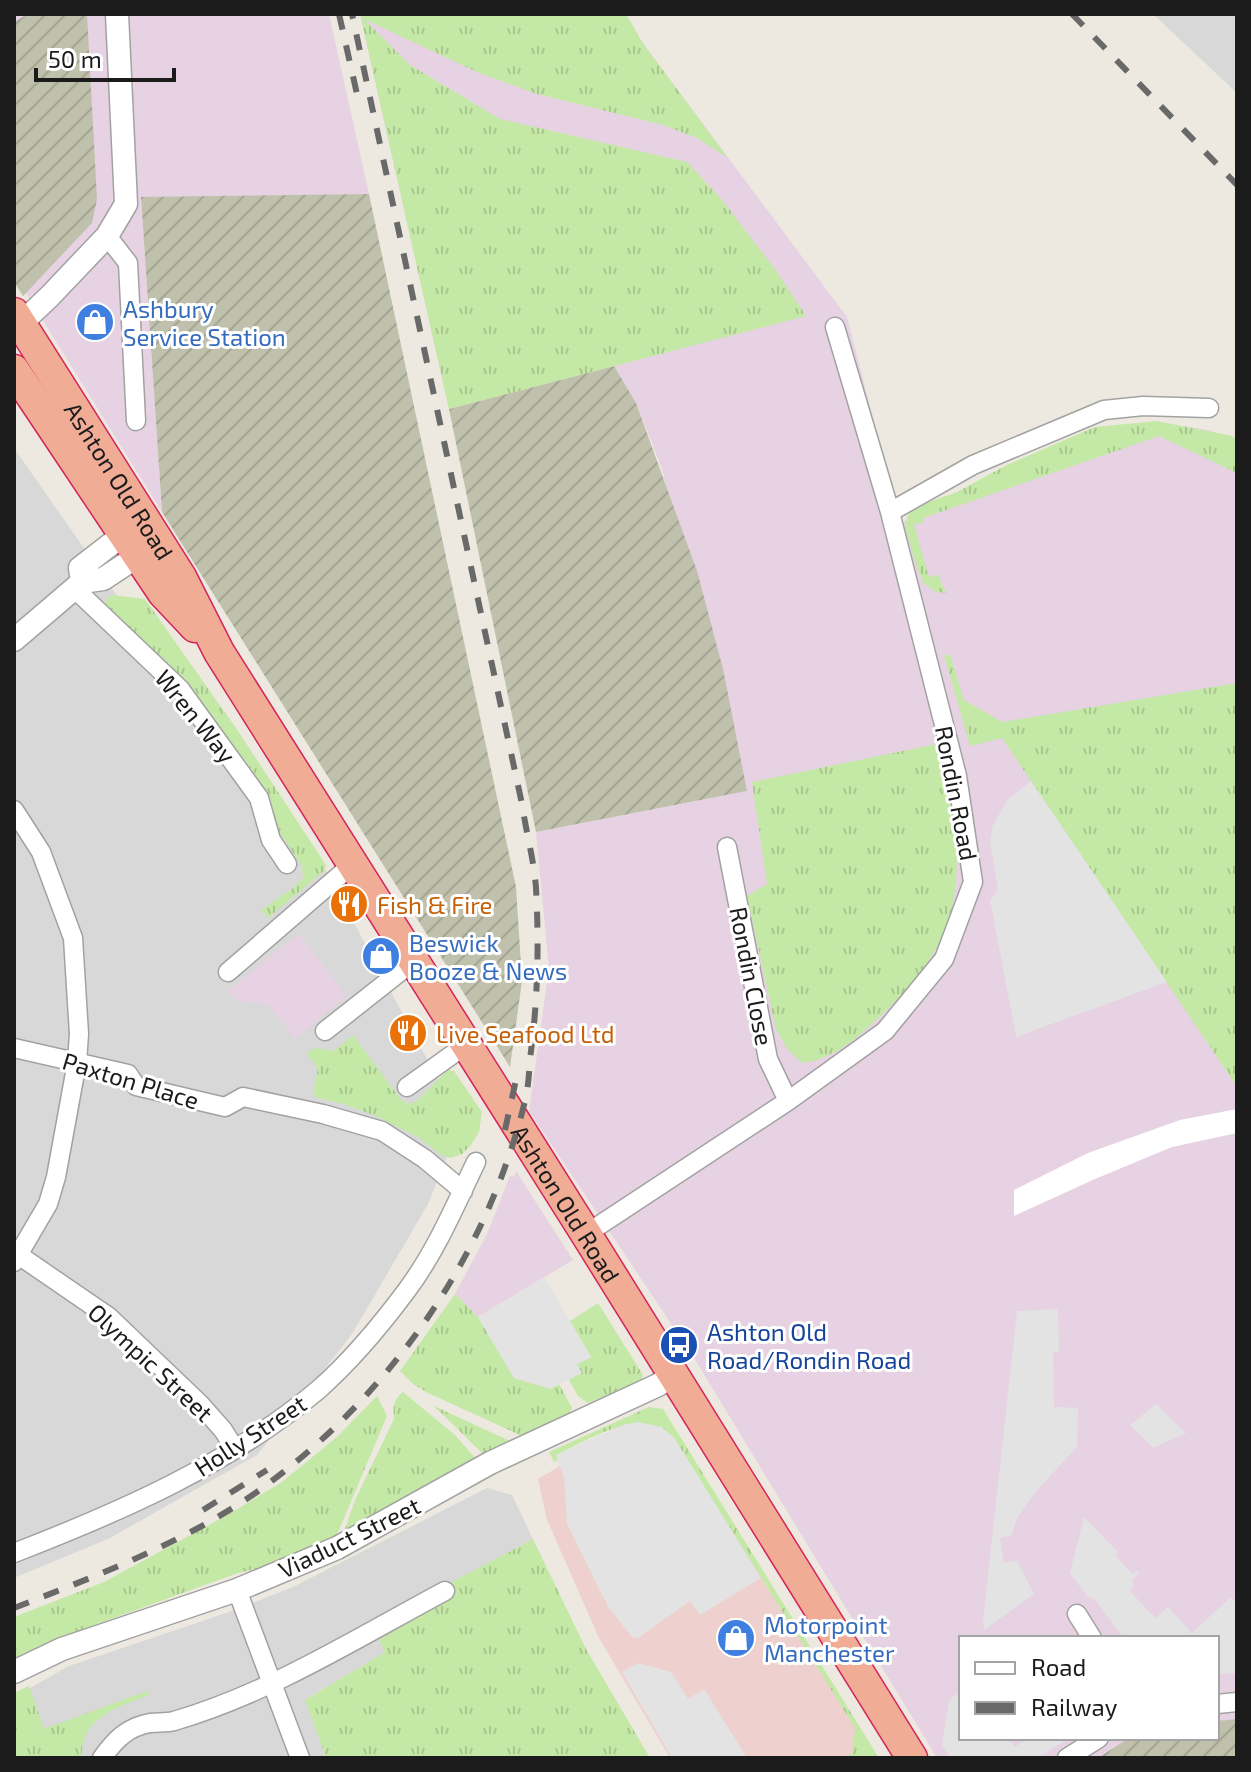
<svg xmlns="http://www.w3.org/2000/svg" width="1251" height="1772" viewBox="0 0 1251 1772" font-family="'Exo 2',sans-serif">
  <defs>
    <pattern id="construction-furrows" width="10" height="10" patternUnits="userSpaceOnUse" patternTransform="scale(2)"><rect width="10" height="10" fill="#c0c1ac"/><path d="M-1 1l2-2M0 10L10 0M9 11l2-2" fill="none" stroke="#a4a593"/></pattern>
    <pattern id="grass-tufts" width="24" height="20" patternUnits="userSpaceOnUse" patternTransform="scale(2)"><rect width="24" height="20" fill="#c4e8a5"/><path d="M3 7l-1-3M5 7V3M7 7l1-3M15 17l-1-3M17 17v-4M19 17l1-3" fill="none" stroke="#a8c68d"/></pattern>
  </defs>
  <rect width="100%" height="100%" fill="#ede9e0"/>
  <!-- residential -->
  <path fill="#d9d8d8" d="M1153,14H1237V93Z
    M14,448L132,617L325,869L461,1122L428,1204L352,1334L257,1455L108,1539L14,1578Z
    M487,1488L512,1495L533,1539L449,1584L454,1596L380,1640L386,1652L306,1699L326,1758H14V1697L69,1666L229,1612L293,1587Z"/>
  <!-- commercial -->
  <path fill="#eed1ce" d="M665,1426L877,1758H670L599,1638L547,1520L538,1479L560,1466L556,1455Z"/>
  <!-- industrial -->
  <path fill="#e6d2e2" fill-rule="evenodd" d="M14,14H329L369,194L141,198L162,512L14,274Z
    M360,14H626L642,42L847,317L900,523L986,483L1174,425L1208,430L1237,440V1758H937L694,1358L529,1111L549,969L536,832L747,791L661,466L636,403L614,366L449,409ZM961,1638H1217V1738H961Z
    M299,933L346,996L295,1039L269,1005L236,1000L228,991Z
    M516,1171L573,1260L478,1317L455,1294L487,1234L510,1176L514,1177Z"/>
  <!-- construction -->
  <path fill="url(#construction-furrows)" d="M28,14H87L97,199L92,223L23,296L14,282V22Z
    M369,194L516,887L522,981L510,1067L162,512L141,197Z
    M614,366L636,403L697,571L723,669L747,791L536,832L449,409Z
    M1237,1719V1758H1098L1129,1738H1217V1721Z"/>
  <!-- grass -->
  <path fill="url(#grass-tufts)" d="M360,14H626L642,42L728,158L697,138L663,125L537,94L479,73L364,19L410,65L500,119L687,162L722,200L772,265L806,316L449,409Z
    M1157,421L1232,436L1237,440V473L1159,436L923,518L924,522L914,525L929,577L938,575L946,593L936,592L923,583L915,562L905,526L908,515L916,506L955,493L1007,465L1095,427Z
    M113,595L145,599L238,731L326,865L325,870L268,918L261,910L292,889L303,878L302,866L276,827L269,798L252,770L183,679L112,613L106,604L107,598Z
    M950,655L964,700L1002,722L1237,683V1087L1002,738L970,746L944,655Z
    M937,744C944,773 955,804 956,834C958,860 957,893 949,919C938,957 903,996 874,1022C854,1041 830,1060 802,1063L787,1049L776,1029L747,896L767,884L752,782Z
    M353,1035L401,1100L410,1104C426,1097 434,1080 449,1070L454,1071L482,1112L479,1132L471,1145L462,1154L451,1158L441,1155L418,1137L378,1117L347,1105L317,1098L313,1093L318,1068L307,1054L314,1048L334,1051Z
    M455,1294L478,1317L514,1378L559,1384L572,1408L569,1414L522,1436L428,1393L413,1384L400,1371Z
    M598,1303L643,1375L641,1381L588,1403L578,1396L569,1380L577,1364L591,1357L570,1321Z
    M403,1392L455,1435L477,1460L349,1530L345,1529L355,1500L394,1419C393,1407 393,1400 403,1392Z
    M377,1396L387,1416L336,1537L274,1565L238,1573L97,1624L14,1660V1617L104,1582L231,1513L282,1482L338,1436Z
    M434,1406L510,1441L508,1445L486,1457Z
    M649,1407L663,1409L879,1758H845L852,1753L855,1728L674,1438C638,1406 593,1438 556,1455L558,1460L554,1462L549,1452Z
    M533,1539L586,1649L650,1758H326L305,1700L385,1652L379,1640L453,1596L448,1584Z
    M29,1686L44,1729L147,1691L149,1695C118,1707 79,1718 82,1758H14V1693Z"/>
  <!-- parking -->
  <path fill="#e3e3e3" d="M1031,781L1167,982L1016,1037L990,900L998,890L990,842L993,825L1007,800Z
    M544,1277L591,1357L577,1364L582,1373L550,1389L514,1378L478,1317Z
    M1058,1309L1059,1352H1053L1054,1407L1078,1408L1077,1447L1037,1490L1017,1518L1012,1535L1000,1538L1004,1563L1017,1561L1034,1594L984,1630L983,1621L1017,1311Z
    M1156,1404L1186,1433L1153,1448L1130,1425Z
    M638,1422L662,1427L674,1438L761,1578L700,1615L690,1601L638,1638L632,1637L606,1604L607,1601L604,1599L567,1524L564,1478L556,1455L623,1425Z
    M1084,1517L1118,1552L1115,1555L1132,1574L1137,1571L1139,1573L1131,1581L1134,1585L1129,1590L1155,1618L1168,1607L1192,1633L1231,1597L1237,1604V1673L1217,1674V1638H1124L1096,1601L1087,1596L1070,1573Z
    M638,1663L671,1672L688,1699L704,1689L747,1758H672L622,1672Z
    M961,1691V1738H1008L1015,1747L1029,1738H1061L1063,1742L1037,1758H950L942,1744L949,1700Z"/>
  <!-- pier -->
  <path fill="#fff" d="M1237,1109V1133L1172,1147L1095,1179L1014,1216V1190L1088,1153L1180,1120Z"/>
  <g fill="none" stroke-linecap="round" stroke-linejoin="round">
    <!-- minor casing -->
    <g stroke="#a2a2a2" stroke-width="21">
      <path id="minor" d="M107,236L128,263L136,421
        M890,512L973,465L1104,410L1143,406L1209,408
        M75,589L180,689L259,798L271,840L287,864
        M14,810L41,852L73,938L79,1034L77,1062L56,1177L48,1204L14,1262
        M727,847L768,1059L788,1101
        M228,972L354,863
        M325,1031L415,960
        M14,1048L128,1074L136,1086L225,1107L243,1097L323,1114L382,1131L425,1159L463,1191
        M407,1087L467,1044
        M586,1234L788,1101L885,1031L944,959L973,882L957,776L890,512L835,327
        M20,1256L109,1317L200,1404L223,1430L235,1449
        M14,1553C120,1512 230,1464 318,1390C351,1361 381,1325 407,1290C436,1251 455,1206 476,1162
        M237,1590L300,1758
        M1077,1614L1092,1638
        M1217,1704L1237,1702
        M102,1758C115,1740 127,1727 150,1723C158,1722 166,1723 174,1721C270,1693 357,1638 445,1591
        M1067,1758L1099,1738"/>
    </g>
    <!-- tertiary casing -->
    <g stroke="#a2a2a2" stroke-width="25">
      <path id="tertiary" d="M14,330L49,297L107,236L126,204L117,14
        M82,582L80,568L124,534L137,533
        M14,640L82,582L103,579L138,556L145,544
        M14,1672L62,1649L237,1590L337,1548L490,1463L658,1385L673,1375"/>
    </g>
    <!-- trunk casing -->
    <g stroke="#d5235b" stroke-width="33">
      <g id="trunk">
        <path id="s1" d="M14,313L181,577L219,652L586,1234L912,1758"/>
        <path d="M14,370L163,593L195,627"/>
      </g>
    </g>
    <!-- minor -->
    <use href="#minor" stroke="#fff" stroke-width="18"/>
    <!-- tertiary -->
    <use href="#tertiary" stroke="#fff" stroke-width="22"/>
    <!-- trunk -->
    <use href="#trunk" stroke="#f1ac96" stroke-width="30"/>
    <!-- rail -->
    <path stroke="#696969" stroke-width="6" stroke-dasharray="16 16" stroke-linecap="butt" d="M339,14L357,94
      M1072,14L1237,185
      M505,1130L517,1075
      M203,1510L267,1470
      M14,1608C96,1576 181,1544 254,1494C386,1401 485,1261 524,1105C529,1088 529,1068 531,1051C538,996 539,943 536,888C534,860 526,832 522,804L352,14"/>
  </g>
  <!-- icons -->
  <defs>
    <g id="shop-disc" transform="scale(2)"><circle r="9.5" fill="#3f7fe0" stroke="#fff"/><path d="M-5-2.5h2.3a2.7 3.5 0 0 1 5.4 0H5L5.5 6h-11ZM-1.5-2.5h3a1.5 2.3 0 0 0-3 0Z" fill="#fff"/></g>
    <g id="restaurant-disc" transform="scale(2)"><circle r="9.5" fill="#e8710a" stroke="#fff"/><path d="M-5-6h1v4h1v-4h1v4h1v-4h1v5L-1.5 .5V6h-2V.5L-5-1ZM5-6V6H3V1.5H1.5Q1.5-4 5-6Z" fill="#fff"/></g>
    <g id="bus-disc" transform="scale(2)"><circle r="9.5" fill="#1a4fb4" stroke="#fff"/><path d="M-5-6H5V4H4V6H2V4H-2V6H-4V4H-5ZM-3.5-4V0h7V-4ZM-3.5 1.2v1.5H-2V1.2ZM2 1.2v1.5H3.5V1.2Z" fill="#fff"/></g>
  </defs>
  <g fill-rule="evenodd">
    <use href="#shop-disc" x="95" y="322"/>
    <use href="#restaurant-disc" x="349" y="904"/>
    <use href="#shop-disc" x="381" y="956"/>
    <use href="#restaurant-disc" x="408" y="1033"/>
    <use href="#bus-disc" x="679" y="1345"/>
    <use href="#shop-disc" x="736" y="1638"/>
  </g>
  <g text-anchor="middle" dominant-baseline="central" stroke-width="6" stroke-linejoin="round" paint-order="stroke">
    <!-- shop labels -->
    <g font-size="24" fill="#366cbe" stroke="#fff" text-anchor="start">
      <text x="123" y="308">Ashbury<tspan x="123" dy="28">Service Station</tspan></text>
      <text x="409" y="942">Beswick<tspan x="409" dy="28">Booze &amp; News</tspan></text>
      <text x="764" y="1624">Motorpoint<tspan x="764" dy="28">Manchester</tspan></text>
    </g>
    <!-- street labels -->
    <g font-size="24" fill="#1b1b1b" stroke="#fff">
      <text stroke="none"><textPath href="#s1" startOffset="198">Ashton Old Road</textPath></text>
      <text transform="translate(196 716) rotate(51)">Wren Way</text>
      <text transform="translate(957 793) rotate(79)">Rondin Road</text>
      <text transform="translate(752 976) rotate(79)">Rondin Close</text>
      <text transform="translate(131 1080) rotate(17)">Paxton Place</text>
      <text stroke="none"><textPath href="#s1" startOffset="1048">Ashton Old Road</textPath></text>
      <text transform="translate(151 1362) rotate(43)">Olympic Street</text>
      <text transform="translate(250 1435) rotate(-33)">Holly Street</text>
      <text transform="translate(349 1537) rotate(-26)">Viaduct Street</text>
    </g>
    <!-- food labels -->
    <g font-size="24" fill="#c56008" stroke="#fff" text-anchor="start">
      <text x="377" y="904">Fish &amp; Fire</text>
      <text x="436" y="1033">Live Seafood Ltd</text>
    </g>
    <!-- transit labels -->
    <g font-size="24" fill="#164399" stroke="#fff" text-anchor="start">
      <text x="707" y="1331">Ashton Old<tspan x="707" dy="28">Road/Rondin Road</tspan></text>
    </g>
  </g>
  <!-- border -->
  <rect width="1251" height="1772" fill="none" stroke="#1b1b1b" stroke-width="32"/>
  <!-- legend -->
  <rect x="959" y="1636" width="260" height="104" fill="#ffffff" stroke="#a4a4a4" stroke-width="2"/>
  <rect x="975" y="1662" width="40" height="12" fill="#ffffff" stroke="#a4a4a4" stroke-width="2"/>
  <text x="1031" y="1676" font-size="24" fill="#1b1b1b">Road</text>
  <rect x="975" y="1702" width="40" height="12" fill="#696969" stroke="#a4a4a4" stroke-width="2"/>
  <text x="1031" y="1716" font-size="24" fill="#1b1b1b">Railway</text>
  <!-- scale -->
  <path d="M36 68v12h138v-12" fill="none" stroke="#1b1b1b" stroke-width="4"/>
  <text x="48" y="68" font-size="24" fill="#1b1b1b" stroke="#ffffff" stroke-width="6" paint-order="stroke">50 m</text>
</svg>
